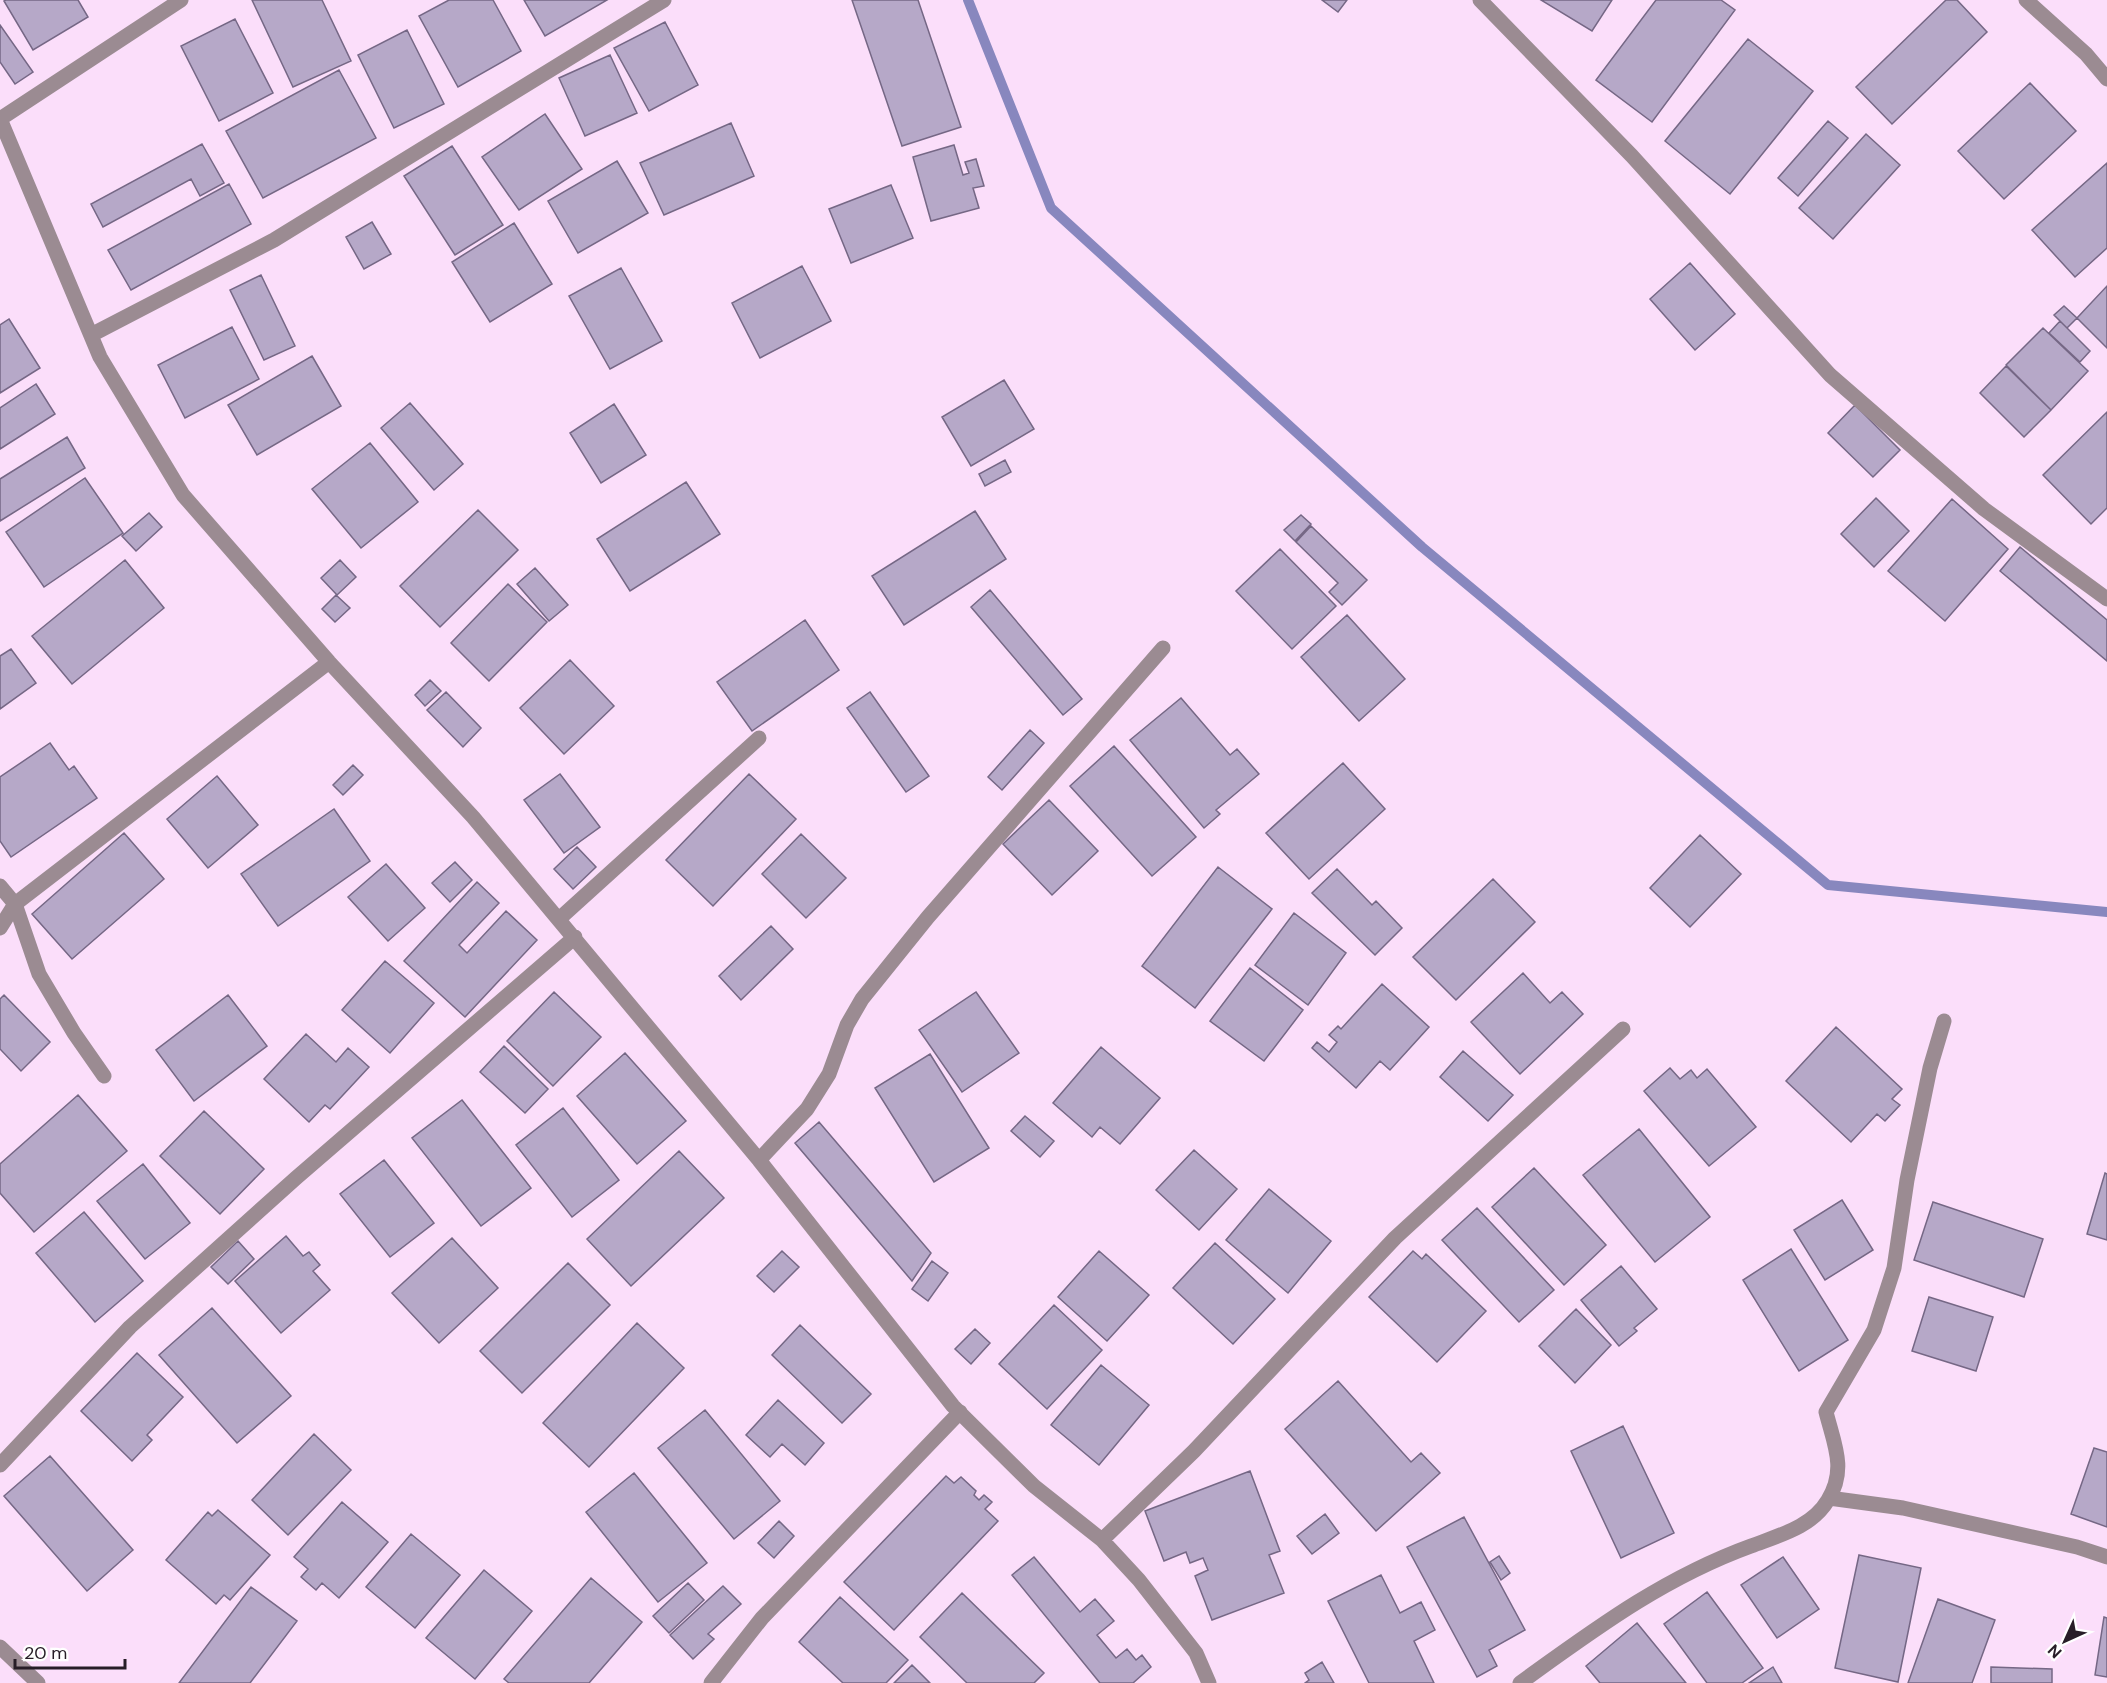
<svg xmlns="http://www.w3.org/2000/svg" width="2107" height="1683" viewBox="0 0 2107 1683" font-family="'DM Sans',sans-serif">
  <rect width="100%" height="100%" fill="#fbdefa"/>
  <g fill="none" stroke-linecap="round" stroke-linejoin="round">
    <!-- stream -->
    <path stroke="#8887be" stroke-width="10" d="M968,0L1051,208L1422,547L1828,885L2107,912"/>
  </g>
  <!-- building -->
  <path fill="#b6a8c8" stroke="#756785" stroke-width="1.5" d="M6,0H78L88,17L33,50L4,1Z
    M252,0H322L351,61L293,87Z
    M449,0H493L521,51L458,87L419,16Z
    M524,0H607L545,36Z
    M852,0H918L961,127L902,146Z
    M1322,0H1347L1338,12Z
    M1541,0H1612L1592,31Z
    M1656,0H1721L1735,10L1652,122L1596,80Z
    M1946,0H1957L1987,32L1892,124L1856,87Z
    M235,19L273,93L219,121L181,46Z
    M665,22L698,85L649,111L614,48Z
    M0,25L33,72L15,84L0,62Z
    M407,30L444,104L394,128L358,55Z
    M1748,39L1813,91L1730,194L1665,141Z
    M610,55L637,113L585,136L559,78Z
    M339,70L376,138L263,198L226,131Z
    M2030,83L2076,131L2004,199L1958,151Z
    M545,114L582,169L519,210L482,157Z
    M1828,121L1848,138L1798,196L1778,178Z
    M731,123L754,176L664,215L640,163Z
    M1866,134L1900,165L1833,239L1799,208Z
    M202,144L224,183L200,196L191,179L103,227L91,204Z
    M954,145L963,175L969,173L965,162L976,159L984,186L973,188L979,208L931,221L913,157Z
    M452,146L503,225L455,255L404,176Z
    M617,161L648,213L578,253L548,201Z
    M2107,163V248L2075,277L2032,230Z
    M229,184L251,224L131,290L108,250Z
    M891,185L913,238L851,263L829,209Z
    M372,222L391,254L364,269L346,237Z
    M514,223L552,284L490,322L452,262Z
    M1690,263L1735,314L1695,350L1650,299Z
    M802,266L831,321L760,358L732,303Z
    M621,268L662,341L610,369L569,296Z
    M261,275L295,346L264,360L230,290Z
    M2107,286V348L2077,318Z
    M2064,306L2077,318L2067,328L2054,315Z
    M9,319L40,368L0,393V325Z
    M2060,321L2090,351L2080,362L2049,333Z
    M232,327L259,379L185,418L158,365Z
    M2043,328L2088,371L2051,410L2006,365Z
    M312,356L341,406L257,455L228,405Z
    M2006,366L2051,410L2024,437L1980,393Z
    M1004,380L1034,429L971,466L942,417Z
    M36,384L55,414L0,449V408Z
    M410,403L463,464L434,490L381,428Z
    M614,404L646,455L601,483L570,433Z
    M1855,405L1900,450L1873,477L1828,433Z
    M2107,412V508L2091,524L2043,475Z
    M67,437L85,468L0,521V479Z
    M370,443L418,502L361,548L312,489Z
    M1005,460L1011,472L985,486L979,474Z
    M85,478L123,533L44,587L6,532Z
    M686,482L720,534L630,591L597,539Z
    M1876,498L1909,531L1874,567L1841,534Z
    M1952,499L2008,549L1945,621L1888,571Z
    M478,510L518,550L440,627L400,586Z
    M975,511L1006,559L904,625L872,576Z
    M149,513L162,527L136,551L122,536Z
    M1301,515L1311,524L1295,541L1284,530Z
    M1311,526L1367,580L1342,605L1329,592L1338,583L1296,542Z
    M2020,547L2107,620V661L2000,571Z
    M1280,549L1336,606L1292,649L1236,591Z
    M125,560L164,608L72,684L32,636Z
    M340,560L356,577L337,595L321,578Z
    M535,568L568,605L549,621L517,584Z
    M508,584L547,622L489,681L451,643Z
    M990,590L1082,699L1063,715L971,607Z
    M336,595L350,608L335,622L322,609Z
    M1347,615L1405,679L1359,721L1301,657Z
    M805,620L839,670L752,731L717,682Z
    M11,649L36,683L0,709V656Z
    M570,660L614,706L564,754L520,708Z
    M430,680L441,691L425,706L415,695Z
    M446,692L481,728L463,747L427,710Z
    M870,692L929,776L906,792L847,708Z
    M1181,698L1230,755L1237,749L1259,774L1216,810L1220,814L1204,828L1130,740Z
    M1030,730L1044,743L1002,790L988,777Z
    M50,743L69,770L74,766L97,798L11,857L0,841V777Z
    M1114,746L1196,837L1152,876L1070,786Z
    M1343,763L1385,809L1309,879L1266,833Z
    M353,765L363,775L343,795L333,785Z
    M560,774L600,827L564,853L524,800Z
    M749,774L796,819L713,906L666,860Z
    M217,776L258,825L208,868L167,819Z
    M1049,800L1098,851L1052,895L1003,844Z
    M334,809L370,861L278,926L241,874Z
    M124,833L164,879L72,959L32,914Z
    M801,834L846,878L806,918L762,874Z
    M1700,835L1741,874L1690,927L1650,888Z
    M577,847L596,867L573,889L554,869Z
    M455,862L472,880L450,902L432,883Z
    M386,864L425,908L388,941L348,897Z
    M1218,867L1272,909L1195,1008L1142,966Z
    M1337,869L1372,905L1376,901L1402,928L1375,955L1312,893Z
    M1493,879L1535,922L1456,1000L1413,957Z
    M477,882L499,903L459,945L467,953L506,911L537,940L465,1017L404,961Z
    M1294,913L1346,953L1308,1005L1255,965Z
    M771,926L793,949L741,1000L719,976Z
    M385,961L434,1003L390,1053L342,1010Z
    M1250,968L1303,1010L1264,1061L1210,1021Z
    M1523,973L1550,1003L1562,992L1583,1014L1520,1074L1471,1022Z
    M1382,984L1429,1027L1390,1070L1380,1061L1356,1088L1312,1048L1317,1042L1329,1052L1337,1042L1329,1035L1338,1026L1341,1029Z
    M554,992L601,1037L553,1086L507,1041Z
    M976,992L1019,1053L962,1092L919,1030Z
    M4,995L50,1042L21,1071L0,1049V999Z
    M228,995L267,1046L194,1101L156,1050Z
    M1836,1027L1902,1089L1892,1099L1900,1105L1885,1121L1877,1114L1851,1142L1786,1081Z
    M306,1034L336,1062L348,1048L369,1067L330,1109L325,1105L309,1122L264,1079Z
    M504,1046L548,1089L525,1113L480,1072Z
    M1101,1047L1160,1098L1120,1144L1100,1127L1092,1137L1053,1103Z
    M1463,1051L1513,1095L1488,1121L1440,1077Z
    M625,1053L686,1121L637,1164L577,1096Z
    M930,1054L989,1148L934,1182L875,1088Z
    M1670,1068L1680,1079L1691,1070L1697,1078L1707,1069L1756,1127L1709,1166L1644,1091Z
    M78,1095L127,1151L34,1232L0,1193V1164Z
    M462,1100L531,1188L481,1226L412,1138Z
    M563,1108L619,1180L572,1217L516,1145Z
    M204,1111L264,1169L220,1214L160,1156Z
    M1025,1116L1054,1141L1040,1157L1011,1131Z
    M819,1122L931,1253L912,1281L795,1143Z
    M1639,1129L1710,1217L1655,1262L1583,1175Z
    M1194,1150L1237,1189L1199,1230L1156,1190Z
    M679,1151L724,1198L631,1286L587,1239Z
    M384,1160L434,1223L390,1257L340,1194Z
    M143,1164L190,1223L145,1259L97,1201Z
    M1534,1168L1606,1245L1564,1285L1492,1207Z
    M2105,1173L2107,1174V1240L2087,1234Z
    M1269,1189L1331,1241L1288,1293L1226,1240Z
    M1842,1200L1873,1250L1825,1280L1794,1230Z
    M1933,1202L2043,1239L2024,1297L1914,1260Z
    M1477,1208L1554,1290L1519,1322L1442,1240Z
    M84,1212L143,1281L95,1322L36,1253Z
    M286,1236L303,1256L309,1252L320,1265L313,1271L330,1290L281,1333L235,1281Z
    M452,1238L498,1288L439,1343L392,1293Z
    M238,1241L254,1259L228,1284L211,1267Z
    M1215,1243L1275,1299L1233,1344L1173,1288Z
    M1791,1249L1848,1340L1799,1371L1743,1280Z
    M782,1251L799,1267L774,1292L757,1276Z
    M1099,1251L1149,1295L1107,1341L1058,1297Z
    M1413,1251L1422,1259L1426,1254L1486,1311L1437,1362L1369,1297Z
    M932,1261L948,1273L928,1301L912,1289Z
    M568,1263L610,1305L522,1393L480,1351Z
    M1621,1266L1657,1309L1634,1328L1637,1331L1619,1346L1581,1300Z
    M1929,1297L1993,1317L1976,1371L1912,1351Z
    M1054,1305L1102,1350L1047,1409L999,1364Z
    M212,1308L291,1396L237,1443L159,1355Z
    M1576,1309L1611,1345L1575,1383L1539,1346Z
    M637,1323L684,1368L589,1467L543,1423Z
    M800,1325L871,1394L842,1423L772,1355Z
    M975,1329L990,1343L971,1364L955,1349Z
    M137,1353L183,1397L147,1435L152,1440L132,1461L81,1411Z
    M1101,1365L1149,1405L1099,1465L1051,1425Z
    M1338,1381L1411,1462L1421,1453L1440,1473L1376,1531L1285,1429Z
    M778,1400L824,1443L805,1465L782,1444L770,1457L746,1435Z
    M705,1410L780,1501L734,1539L658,1448Z
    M1623,1426L1674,1533L1621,1558L1571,1451Z
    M314,1434L351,1470L288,1535L252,1500Z
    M2094,1448L2107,1452V1527L2071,1514Z
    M50,1456L133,1550L87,1591L4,1496Z
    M1250,1471L1280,1551L1269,1555L1284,1593L1212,1620L1195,1576L1208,1570L1203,1558L1190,1563L1186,1552L1164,1561L1145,1511Z
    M634,1473L707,1563L658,1602L586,1512Z
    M946,1476L954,1483L961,1477L976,1491L974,1495L979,1500L984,1495L992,1502L985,1509L998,1521L894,1630L844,1582Z
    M342,1502L388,1542L339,1598L322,1583L316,1590L301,1577L308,1569L294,1557Z
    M218,1510L270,1555L230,1600L224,1595L216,1604L166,1560L208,1512L212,1516Z
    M1325,1514L1339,1533L1312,1554L1297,1536Z
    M1464,1517L1525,1630L1489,1650L1497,1666L1477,1677L1407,1547Z
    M779,1521L794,1536L774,1558L758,1543Z
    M411,1534L460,1575L415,1628L366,1587Z
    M1859,1555L1921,1568L1898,1682L1835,1668Z
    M1499,1556L1510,1573L1501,1580L1490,1562Z
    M1034,1557L1080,1612L1095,1599L1114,1621L1097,1635L1116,1658L1127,1649L1136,1660L1142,1655L1151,1667L1133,1683H1100L1012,1575Z
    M1783,1557L1819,1609L1777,1638L1741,1585Z
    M484,1570L532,1611L475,1679L426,1638Z
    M1381,1575L1400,1613L1421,1602L1435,1630L1414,1641L1434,1683H1369L1328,1601Z
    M591,1578L642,1622L589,1683H509L504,1679Z
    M688,1583L704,1600L669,1633L653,1616Z
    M723,1586L741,1604L708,1634L714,1639L693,1659L670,1635Z
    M251,1587L297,1621L250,1683H179Z
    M1707,1592L1763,1668L1742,1683H1707L1664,1624Z
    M962,1593L1044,1673L1034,1683H967L920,1637Z
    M840,1597L908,1660L886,1683H843L799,1642Z
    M1938,1599L1995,1620L1972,1683H1908Z
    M2104,1617L2107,1618V1677L2095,1675Z
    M1637,1623L1686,1683H1600L1586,1666Z
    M1322,1662L1334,1683H1305L1309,1680L1305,1673Z
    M912,1665L930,1683H894Z
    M1773,1667L1782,1683H1749Z
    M1991,1667L2052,1669V1683H1991Z"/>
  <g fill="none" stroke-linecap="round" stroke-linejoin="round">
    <!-- minor -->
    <path stroke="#9b8b92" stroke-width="15" d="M1480,0L1632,156L1830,375L1984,509L2107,599
      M2026,0L2086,54L2107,79
      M0,119L100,357L183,495L329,662L473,817L759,1160L953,1406L1034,1486L1102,1540L1139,1580L1196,1653L1209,1683
      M0,119L181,0
      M91,335L274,240L664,0
      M0,886L15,904L39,974L74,1033L104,1076
      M559,919L759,738
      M0,928L15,904L329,662
      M759,1160L807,1109L829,1074L847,1025L862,999L928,917L1163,648
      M0,1465L130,1327L296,1178L575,937
      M1829,1498L1903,1508L2077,1547L2107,1557
      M1102,1540L1194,1451L1395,1238L1623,1029
      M0,1647L38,1683
      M711,1683L762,1618L960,1412
      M1520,1683C1595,1629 1663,1578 1751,1546C1780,1535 1812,1527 1828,1500C1847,1469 1834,1444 1826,1412L1874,1330L1894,1268L1907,1180L1930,1068L1944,1021"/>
  </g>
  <!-- north arrow -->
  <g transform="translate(2065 1641) rotate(225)" stroke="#ffffff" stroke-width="4.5" paint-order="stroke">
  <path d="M0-4.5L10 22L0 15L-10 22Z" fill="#271d27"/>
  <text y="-9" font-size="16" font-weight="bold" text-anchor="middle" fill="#271d27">N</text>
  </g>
  <!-- scale -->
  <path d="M15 1659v9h110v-9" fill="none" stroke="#271d27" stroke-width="3"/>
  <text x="24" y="1659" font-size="18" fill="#271d27" stroke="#ffffff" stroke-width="4.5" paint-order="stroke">20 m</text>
</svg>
